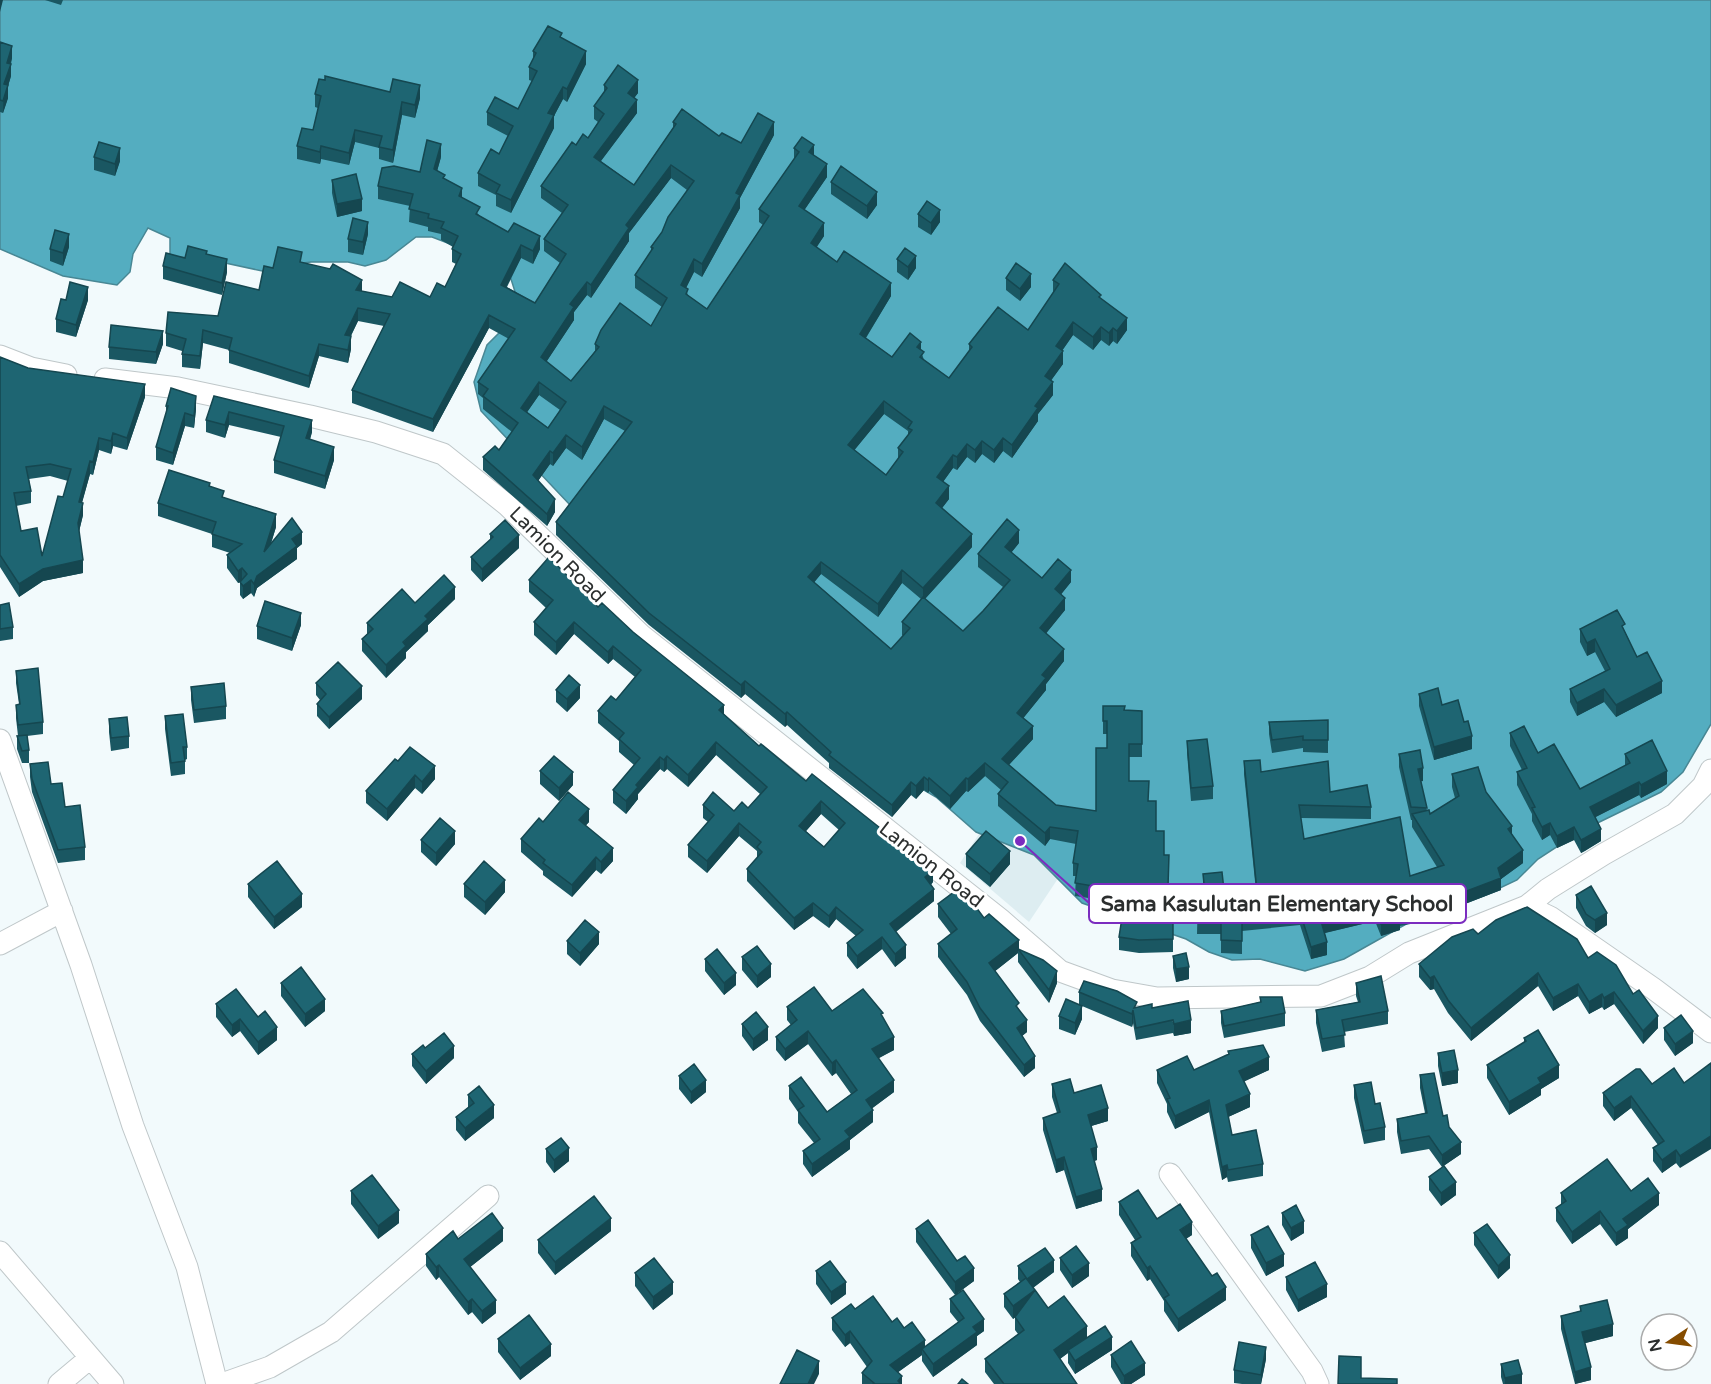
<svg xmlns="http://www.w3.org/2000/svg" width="1711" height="1384" viewBox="0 0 1711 1384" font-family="'Varela Round',sans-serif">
  <rect width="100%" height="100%" fill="#f2fafc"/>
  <!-- built -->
  <path fill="#ddedf1" d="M1014,780L1063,871L1029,922L960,863Z"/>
  <!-- water -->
  <path fill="#54adc0" stroke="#488794" stroke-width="1.5" d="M0,0H1711V724L1683,772L1661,792L1581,831L1538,859L1517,880L1483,896L1424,914L1344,959L1305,971L1260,959L1232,960L1209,952L1186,939L1082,903L1034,855L976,832L936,797L850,747L589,525L481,411L474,382L487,345L507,325L517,298L511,279L453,245L432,237H416L386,260L365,266L348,262H311L288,265L267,272L216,261L170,256V238L148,228L133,254L130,272L117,285L63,276L0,249Z"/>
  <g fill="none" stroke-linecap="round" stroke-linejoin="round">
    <!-- minor casing -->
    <g stroke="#bfc7c9" stroke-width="23">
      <path id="minor" d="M0,356L31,368L66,375
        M105,379L178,388L310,416L376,432L443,454L507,505L641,635L1000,919L1060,971L1112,990L1157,998L1321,996L1370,977L1409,953L1527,906L1548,889L1604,854L1675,814L1703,786L1711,770
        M0,740L81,965L133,1126L187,1267L217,1384
        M1527,906L1550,917L1654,989L1711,1032
        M0,944L62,911
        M1170,1174L1312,1371L1318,1384
        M0,1252L113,1384
        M59,1384L90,1358
        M222,1384L270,1367L331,1332L488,1196"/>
    </g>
    <!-- minor -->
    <use href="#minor" stroke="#fff" stroke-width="21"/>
  </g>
  <!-- wall -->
  <path fill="#1a5762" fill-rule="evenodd" d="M45,0H63L61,5Z
    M562,38L586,64L567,102L563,99L554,116V128L511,213L496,206V195L478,186V173L499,154L508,136L487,125V112L518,109L532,81L529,80V67L533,59V51Z
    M0,42L12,58L11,64V76L8,86V98L3,113L0,112Z
    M604,85L638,93L634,98L637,113L601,161L634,185L673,128V122L741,143L774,135L740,198V208L702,277L694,272L686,288L688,296L707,309L763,225L759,222V209L794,160V148L814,155L827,177L804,210L824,236L816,247L837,262L891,296L866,338L892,357L921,351L924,360L949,378L969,351V344L1028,330L1053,293V280L1101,299L1127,330L1117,344L1113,341L1109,346L1101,340L1093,350L1073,335L1062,351L1063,364L1051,380L1053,395L1038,414V421L1012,458L1003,451L994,463L982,454L975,463L967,457L957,470L953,468L943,482L949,499L942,508L972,547L925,599L963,631L983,611L1003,587L978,567V554L1019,543L1011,553L1042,578L1071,582L1061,594L1065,610L1046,633L1064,661L1046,684V690L1023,718L1033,739L1009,765L1056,805L1096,811L1107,748V734H1103V706L1124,710L1142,711V757H1129V781L1149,801L1156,831L1164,855H1169L1168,899H1164V920L1173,921V952L1139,953L1119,950V937L1122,918L1114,916L1115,902L1075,896L1076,876H1073V863L1076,844L1050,839L1045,846L998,806V794L1001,790L985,776L968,792L966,791L950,809L929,791L928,793L924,790L916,799L911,795L892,817L829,768V763L787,725L785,727L745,694L741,698L649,625L556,535V522L625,431L604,419L582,460L566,448L553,466L550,464L538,481L555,512L547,526L483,470V457L499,450L512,432L483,409V398L478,394V382L509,339L489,328L433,432L352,403V390L384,326L358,321L351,336V349L348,363L319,356L309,388L229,363V350L203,343L200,369L182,367V351L166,346V333L218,316L259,290L273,268L302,263L362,291L392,297H430L445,287L456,264L452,262V249L453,247L441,240V234L428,231V227L409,222L410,206L378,199V186L420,172L441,157L437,171L480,216L508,232L540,249L533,264L521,258L507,287L535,303L560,263L544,251V239L562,213L541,198V186L576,145L588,138L598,122L594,119V106L604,92ZM671,178L687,190L662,232L651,247V251L635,275V288L662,307L651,326L595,344V351L571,381L546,362L574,320V312L587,295L591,298L629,241V233ZM539,395L560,410L548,428L527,412ZM884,414L908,431V435L898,448V459L886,475L854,450ZM821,574L878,617L902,583L921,599L902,622V635L903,636L891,649L814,582Z
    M390,92L420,98L415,118L402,115L393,163L379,159V148L355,142L349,165L321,159L320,164L297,159V146L313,130L318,108L315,107V94Z
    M94,157L120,161L115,176L94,170Z
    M332,180L362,211L337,217L332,193Z
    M831,182L877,205L867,219L831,194Z
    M918,214L940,222L931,235L918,227Z
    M368,234L363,255L348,252V239Z
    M69,247L63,266L50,261V249Z
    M207,255L227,272L222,295L163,279V266L185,258Z
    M897,259L916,268L908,280L897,272Z
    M1006,278L1031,287L1020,301L1006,290Z
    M66,300H88L76,337L56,332V319Z
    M163,344L156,364L109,359V347Z
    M0,357L28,368L145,397L127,450L113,446L111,454L99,450L93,475L90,474L82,502L83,515L79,531L83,573L43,581L19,597L0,567ZM50,476L68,481L63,497L42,556L21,531L16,506L31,503V491L29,479Z
    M214,396L312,432L310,440L334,460L325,489L274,473V460L281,437L229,425L225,438L206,432V420Z
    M166,406L196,409L194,428L185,426L173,465L156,460V447L166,414Z
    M210,486L224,498L276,527L271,544H302L297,548V559L257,588L254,597L251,593L243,599L240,595V582L238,583L227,568V555L230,553L212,547V534L158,516V503Z
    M490,534L519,548L482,582L471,570V557L490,540Z
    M529,580L598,607L633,632L759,746L806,781L933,882L931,885L934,901L896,932L906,958L895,967L882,949L857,969L847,956V943L856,936L836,919L829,928L813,916L794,930L747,881V869L757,858V851L739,836L707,873L688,857V845L708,822L703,818V805L734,811L748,808L760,794L716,755L688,787L667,769L664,772L660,769L638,794V799L626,814L613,803V790L634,765L619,752V741L598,723V711L616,700L635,677L613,659L608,664L574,634L556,655L534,635V622L546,608L529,592ZM821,814L839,830L824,847L806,831Z
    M455,599L428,625V631L406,652V658L386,678L362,651V639L367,634V623L415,603Z
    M0,605L13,627V639L0,641Z
    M301,625L292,651L257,639V626Z
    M1580,629L1625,632L1637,657L1662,693L1616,717L1604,702L1577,716L1570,702V689L1605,671L1595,652L1587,656L1580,642Z
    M16,671L43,722V734L27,736L29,750V763H22L17,749V736H18L16,718V705L19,704L16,683Z
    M316,683L362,699L329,729L317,716V704L320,700L316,695Z
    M191,687L226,706V719L194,723L191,700Z
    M556,690L580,698L567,712L556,702Z
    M1419,694L1442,705L1472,749L1434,760L1419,706Z
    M165,716L187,747V759L185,760V774L171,776L165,729Z
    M109,719L129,736V748L111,751L109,732Z
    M1328,720V753L1303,752V748L1272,753L1269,734V722Z
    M1510,733L1538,753L1580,789L1625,766V754L1667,784L1641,798L1639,795L1595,817L1601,841L1585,851L1581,853L1574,840L1557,848L1550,835L1542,840L1532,821V814L1517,785V772L1522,770L1510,746Z
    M1187,741L1213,786V799L1191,801L1187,753Z
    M1399,754L1423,781H1421L1427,811L1430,814L1455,798L1452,787V774L1486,792L1512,834L1523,863L1501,879V890L1452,909V916L1400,926V930L1381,936L1375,921L1324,933L1327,955L1311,959L1300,925L1242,931V954L1221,953V934H1197L1198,893H1203V874L1224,890L1256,891L1244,774V761L1261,772L1330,792L1371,807V819L1301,818L1304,839L1410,876L1437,867L1412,827V820H1411L1399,767Z
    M395,759L435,779L422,794L415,788L387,821L366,803V791Z
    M30,764L51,784L65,807L85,847V860L58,863L32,792L30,777Z
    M540,771L573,785L559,801L540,784Z
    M543,822H589L585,826L613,861L601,874L596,870L572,897L543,875V871L521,852V839Z
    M421,840L455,844L436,866L421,852Z
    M966,854L1010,864L990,887L966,867Z
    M248,884L302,907L274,929L248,897Z
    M464,884L505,892L485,915L464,897Z
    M1576,895L1607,925L1595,933L1586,926L1576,908Z
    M938,904L984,918L1057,983L1049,1003L1018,962V953L995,971L1019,1009L1027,1032L1022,1036L1035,1068L1024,1077L980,1021L967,995L938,957V944L951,934L938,917Z
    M1478,934L1588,958L1633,994L1658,1028L1643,1044L1614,1004L1604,1010L1602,1007L1589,1014L1578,996L1553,1011L1538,986L1471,1041L1448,1013L1434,989L1430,990L1419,977V964Z
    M567,941L599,944L580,966L567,954Z
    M1173,956L1189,979L1176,982L1173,968Z
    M742,957L771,977L757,988L742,970Z
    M705,959L736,985L724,995L705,971Z
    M281,983L325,1011L305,1027L281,996Z
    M1356,983L1388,1011V1024L1344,1032L1345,1047L1322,1052L1316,1023V1010L1358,1002L1356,996Z
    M1079,992L1137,1007L1152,1008L1191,1033L1174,1036L1173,1033L1136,1040L1133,1023L1132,1027L1082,1006V1019L1075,1035L1059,1029V1016L1079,1005Z
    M1260,997L1285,1013V1026L1224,1038L1221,1023V1011L1260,1002Z
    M216,1004L258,1017L277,1040L258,1055L240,1031L232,1037L216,1017Z
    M787,1007L832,1011L883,1018L894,1050L878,1058L894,1092L872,1108L873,1122L850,1140V1149L812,1177L803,1164V1151L814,1143L798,1123V1112L789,1099V1086L827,1112L851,1094L836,1073L832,1076L808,1044L785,1061L776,1050V1037L791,1025L787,1020Z
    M742,1024L768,1040L753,1051L742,1036Z
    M1664,1028L1693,1043L1675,1056L1664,1040Z
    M1524,1038L1559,1078L1541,1089V1095L1509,1115L1487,1078V1065L1524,1043Z
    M425,1048L454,1058L426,1084L412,1066V1054Z
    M1438,1053L1458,1083L1442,1086L1438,1066Z
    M1157,1070H1269L1244,1081L1250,1107L1228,1117L1232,1135L1263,1164V1176L1228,1182L1227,1177L1222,1180L1209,1112L1175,1129L1167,1112V1104L1157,1083Z
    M1420,1075L1449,1127L1461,1154L1442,1167L1429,1149L1401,1154L1397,1132V1119L1425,1113L1420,1088Z
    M679,1076L706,1092L691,1104L679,1089Z
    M1684,1083L1680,1168L1676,1163L1662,1173L1653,1161V1148L1658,1145L1631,1108L1614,1121L1603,1106V1093L1652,1084Z
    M1052,1084L1074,1093L1108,1121L1091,1126L1097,1160L1094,1161L1102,1201L1076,1209L1064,1170L1056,1173L1043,1130V1118L1057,1113L1052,1097Z
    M1354,1085L1375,1104L1385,1127V1140L1364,1144L1354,1098Z
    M468,1095L494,1118L465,1141L456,1130V1117L468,1108Z
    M546,1149L569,1161L554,1173L546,1162Z
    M1429,1177L1456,1195L1441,1206L1429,1190Z
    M351,1191L399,1223L378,1239L351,1204Z
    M1631,1191L1659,1205L1628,1229V1238L1616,1246L1600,1224L1572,1244L1556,1221V1208L1561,1205V1193Z
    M1119,1202L1192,1235L1186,1239L1226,1300L1178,1332L1164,1311V1301L1150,1279L1147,1281L1131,1256V1243L1135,1240L1119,1215Z
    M1282,1213L1304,1233L1291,1241L1282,1225Z
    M916,1229L957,1261L974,1281L955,1295L916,1242Z
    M611,1231L555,1275L538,1253V1240Z
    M1474,1233L1510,1268L1498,1279L1474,1245Z
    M1251,1235L1284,1266L1266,1276L1251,1248Z
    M458,1239L503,1241L470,1267L496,1313L482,1324L472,1312L468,1315L439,1277L436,1280L426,1266V1254Z
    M1060,1258L1089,1276L1072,1288L1060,1270Z
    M1018,1266L1054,1272L1033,1288L1048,1308L1087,1337L1112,1350L1075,1374L1068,1363V1353L1060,1359L1077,1384H994L985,1372V1359L1018,1334L1015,1330V1317L1013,1319L1004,1307V1294L1020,1282L1018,1279Z
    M816,1271L846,1294L831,1305L816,1284Z
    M635,1273L673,1294L653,1310L635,1286Z
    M1286,1277L1327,1297L1298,1312L1286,1290Z
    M950,1299L984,1331L977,1336V1345L933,1377L922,1361V1355L898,1372L902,1384H862V1373L867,1367L850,1343L845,1347L832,1330V1318L855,1309L892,1322L904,1328L925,1347L958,1322L950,1312Z
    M1580,1306L1613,1336L1585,1343L1591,1380L1575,1384L1561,1329V1316L1580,1311Z
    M498,1339L551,1356L520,1380L498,1352Z
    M1111,1355L1145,1375L1131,1384H1121L1111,1367Z
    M1266,1359L1261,1384H1242L1234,1383V1370Z
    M1501,1364L1522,1384H1503L1501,1377Z"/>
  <!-- shaded-wall -->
  <path fill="#154750" d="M0,0H3L0,12Z
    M12,46V58L7,75V63Z
    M586,51V64L567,102V89Z
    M11,64V76L8,86V98L3,113L4,84Z
    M638,80V93L628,106V93Z
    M420,85V98L415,118V105Z
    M563,87V99L554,116V128L511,213V200L548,113Z
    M637,100V113L594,170V157Z
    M402,102V115L393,163V150Z
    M774,122V135L740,198V208L702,277V264L736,193Z
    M355,130V142L349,165V153Z
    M441,144V157L434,182V169Z
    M814,145V158L809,152Z
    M321,146V159L320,164V152Z
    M120,148V161L115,176V164Z
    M827,164V177L799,218V206Z
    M671,165V178L629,233V241L591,298V285L626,225Z
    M462,188V201L459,196Z
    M877,192V205L867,219V206Z
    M362,199V211L337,217V204Z
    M940,210V222L931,235V223Z
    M368,222V234L363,255V242Z
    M824,223V236L811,256V243Z
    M69,234V247L63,266V253Z
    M540,236V249L533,264V251Z
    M521,245V258L501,297V285Z
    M916,256V268L908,280V267Z
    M227,259V272L222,295V283Z
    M694,259V272L681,298V285Z
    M1031,274V287L1020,301V289Z
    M362,280V293L356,290Z
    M587,282V295L574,312V320L541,370V357L570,304Z
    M891,283V296L860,347V334Z
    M88,287V300L76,337V325Z
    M358,308V321L345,347V335Z
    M489,315V328L433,432V419Z
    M1127,318V330L1117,344V331Z
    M1073,322V335L1056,359V346Z
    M1101,327V340L1093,350V337Z
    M1113,328V341L1109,346V333Z
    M203,330V343L200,369V356Z
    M163,331V344L156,364V352Z
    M351,336V349L348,363V350Z
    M921,342V355L917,347Z
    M319,344V356L309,388V376Z
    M1063,351V364L1045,389V376Z
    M539,382V395L521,421V408Z
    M1053,382V395L1038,414V421L1012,458V445L1035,406Z
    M145,384V397L127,450V438Z
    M196,396V409L194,428V416Z
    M884,401V414L848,458V445Z
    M604,406V419L582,460V447Z
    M229,412V425L225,438V425Z
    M185,413V426L173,465V453Z
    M312,420V432L306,451V438Z
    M113,433V446L111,454V441Z
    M566,435V448L553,466V453Z
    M99,438V450L93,475V462Z
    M1003,438V451L994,463V450Z
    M982,441V454L975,463V450Z
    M967,444V457L957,470V457Z
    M334,447V460L325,489V476Z
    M550,451V464L533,488V475Z
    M953,455V468L937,490V477Z
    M90,461V474L79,514V502Z
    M949,486V499L936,516V503Z
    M555,499V512L547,526V514Z
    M83,503V515L78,536V523Z
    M276,514V527L264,564V552Z
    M1019,530V543L1005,560V547Z
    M302,532V544L297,548V559L257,588L254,597V584L257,576L292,539Z
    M972,534V547L923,601V588Z
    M519,535V548L482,582V569Z
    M83,560V573L43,581L19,597V584L43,569Z
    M821,562V574L808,590V577Z
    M242,568V581L238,583V571Z
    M902,570V583L878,617V604Z
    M1071,570V582L1055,602V589Z
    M251,580V593L243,599V586Z
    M455,587V599L428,625V631L406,652V658L386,678V665L425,616Z
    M1065,598V610L1040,641V628Z
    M301,613V625L292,651V638Z
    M574,622V634L556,655V642Z
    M1595,639V652L1587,656V643Z
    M613,646V659L608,664V652Z
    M1064,649V661L1046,684V690L1017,726V713L1042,675Z
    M745,681V694L741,698V685Z
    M1662,681V693L1616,717V705Z
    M580,685V698L567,712V699Z
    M362,686V699L329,729V717Z
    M1604,689V702L1577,716V703Z
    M724,705V717L719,710Z
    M787,712V725L785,727V714Z
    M1033,726V739L1002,772V759Z
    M1472,736V749L1434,760V747Z
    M716,742V755L688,787V775Z
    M667,756V769L664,772V760Z
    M660,757V769L638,794V799L626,814V801L636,785Z
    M985,763V776L968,792V779Z
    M435,766V779L422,794V782Z
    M1423,768V781L1418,782V769Z
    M1667,771V784L1641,798V785Z
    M573,772V785L559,801V788Z
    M415,775V788L387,821V809Z
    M924,777V790L916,799V786Z
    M929,778V791L928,793V780Z
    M966,778V791L950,809V796Z
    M911,782V795L892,817V805Z
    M1639,782V795L1590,820V807Z
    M821,801V814L799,839V826Z
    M589,809V822L579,833V820Z
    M739,823V836L707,873V861Z
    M1550,823V835L1542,840V827Z
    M1512,826V839L1508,829Z
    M1050,827V839L1045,846V833Z
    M1574,827V840L1557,848V836Z
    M1601,829V841L1581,853V840Z
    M455,831V844L436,866V853Z
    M613,848V861L601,874V862Z
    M1523,850V863L1501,879V890L1452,909V903L1448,898L1498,868Z
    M1010,851V864L990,887V874Z
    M596,857V870L572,897V885Z
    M933,870V882L925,889V877Z
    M505,880V892L485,915V902Z
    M934,889V901L890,936V924Z
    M302,894V907L274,929V917Z
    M813,903V916L794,930V918Z
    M836,907V919L829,928V916Z
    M1375,908V921L1321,934V921Z
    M1607,913V925L1595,933V920Z
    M1400,917V930L1381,936V924Z
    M599,932V944L580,966V953Z
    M882,937V949L857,969V956Z
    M1019,940V951L1018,949V953L989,976V963Z
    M1327,942V955L1311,959V947Z
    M906,945V958L895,967V954Z
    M771,964V977L757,988V976Z
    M1189,967V979L1176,982V969Z
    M1057,971V983L1049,1003V990Z
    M736,973V985L724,995V983Z
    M1538,973V986L1471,1041V1028Z
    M1434,976V989L1430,990V978Z
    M1578,984V996L1553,1011V998Z
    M1614,992V1004L1604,1010V998Z
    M1602,994V1007L1589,1014V1002Z
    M325,999V1011L305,1027V1014Z
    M1082,1006V1019L1075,1035V1023Z
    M1133,1010V1023L1132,1027V1014Z
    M1658,1016V1028L1643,1044V1031Z
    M240,1019V1031L232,1037V1025Z
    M1027,1020V1032L1017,1040V1028Z
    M1191,1020V1033L1174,1036V1024Z
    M277,1027V1040L258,1055V1042Z
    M768,1027V1040L753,1051V1039Z
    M808,1031V1044L785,1061V1049Z
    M1693,1031V1043L1675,1056V1044Z
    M894,1037V1050L872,1062V1049Z
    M454,1046V1058L426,1084V1071Z
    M1035,1056V1068L1024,1077V1065Z
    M1269,1057V1070L1239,1084V1071Z
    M836,1060V1073L832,1076V1063Z
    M1559,1065V1078L1541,1089V1095L1509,1115V1102L1538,1078Z
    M1458,1070V1083L1442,1086V1073Z
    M706,1080V1092L691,1104V1092Z
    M894,1080V1092L866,1113V1100Z
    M1250,1094V1107L1226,1118V1105Z
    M1631,1096V1108L1614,1121V1108Z
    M1209,1100V1112L1175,1129V1116Z
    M494,1105V1118L465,1141V1128Z
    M1108,1108V1121L1088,1127V1115Z
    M873,1110V1122L850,1140V1149L812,1177V1164L845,1131Z
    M1711,1136V1149L1680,1168V1156Z
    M1461,1142V1154L1442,1167V1155Z
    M1097,1147V1160L1091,1162V1149Z
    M569,1148V1161L554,1173V1160Z
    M1676,1150V1163L1662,1173V1160Z
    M1064,1157V1170L1056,1173V1160Z
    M1227,1165V1177L1222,1180V1167Z
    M1456,1182V1195L1441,1206V1193Z
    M1102,1189V1201L1076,1209V1197Z
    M1659,1193V1205L1628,1229V1238L1616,1246V1233L1623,1219Z
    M399,1210V1223L378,1239V1226Z
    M1600,1211V1224L1572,1244V1232Z
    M611,1218V1231L555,1275V1262Z
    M1304,1221V1233L1291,1241V1228Z
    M1192,1222V1235L1180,1242V1230Z
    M503,1228V1241L464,1272V1259Z
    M1284,1254V1266L1266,1276V1263Z
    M1510,1255V1268L1498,1279V1266Z
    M1054,1260V1272L1027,1292V1279Z
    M1089,1263V1276L1072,1288V1275Z
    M439,1265V1277L436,1280V1267Z
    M1150,1266V1279L1147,1281V1268Z
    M974,1268V1281L955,1295V1282Z
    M673,1282V1294L653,1310V1297Z
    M846,1282V1294L831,1305V1292Z
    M1327,1284V1297L1298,1312V1300Z
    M1226,1287V1300L1178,1332V1319Z
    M1035,1290V1303L1013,1319V1306Z
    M472,1299V1312L468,1315V1302Z
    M496,1300V1313L482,1324V1311Z
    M984,1319V1331L977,1336V1345L933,1377V1364L973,1327Z
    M1613,1324V1336L1582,1344V1332Z
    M1087,1326V1339L1068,1350V1353L1054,1363V1350Z
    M850,1331V1343L845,1347V1335Z
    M1112,1337V1350L1075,1374V1361Z
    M925,1340V1352L922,1349V1355L890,1378V1365Z
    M551,1344V1356L520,1380V1368Z
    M1266,1347V1359L1261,1384V1375Z
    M819,1361V1374L814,1384H808Z
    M1145,1363V1375L1131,1384H1124V1376Z
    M1591,1367V1380L1575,1384V1372Z
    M1522,1374V1384H1505V1378Z
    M902,1376V1384H898V1381Z"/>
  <!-- building -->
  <path fill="#1e6572" stroke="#154750" stroke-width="1.5" fill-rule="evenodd" d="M548,26L562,33L560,37L586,51L567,89L563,87L548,113L554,115L511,200L496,193L500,185L478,173L491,149L499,154L513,126L487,112L495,97L518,109L537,71L529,67L536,53L533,51Z
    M0,42L12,46L7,63L11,64L4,84L8,85L3,101L0,100Z
    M618,65L638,80L628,93L637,100L594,157L634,185L676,124L673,122L682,109L719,136L722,133L741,143L758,113L774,122L736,193L740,195L702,264L694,259L681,285L688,289L686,294L707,309L769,216L759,209L799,152L794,148L802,137L814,145L809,152L827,164L799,206L824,223L811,243L837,262L844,251L891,283L860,334L892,357L910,333L921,342L917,347L924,352L920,357L949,378L972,347L969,344L998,307L1028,330L1059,284L1053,280L1065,263L1101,295L1099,297L1127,318L1117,331L1113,328L1109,333L1101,327L1093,337L1073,322L1056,346L1063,351L1045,376L1053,382L1035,406L1038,408L1012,445L1003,438L994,450L982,441L975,450L967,444L957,457L953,455L937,477L949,486L936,503L972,534L923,588L902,570L878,604L821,562L808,577L891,649L910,628L902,622L923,597L963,631L983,611L1010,580L978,554L1007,519L1019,530L1005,547L1042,578L1058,559L1071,570L1055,589L1065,598L1040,628L1064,649L1042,675L1046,678L1017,713L1033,726L1002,759L1056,805L1096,811V748H1107V721H1103V706H1125L1124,710L1142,711V744H1129V781H1149L1148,801H1156V831H1164V855H1169L1168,886H1164L1163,920L1173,921V939L1139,940L1119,937L1124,905L1114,904L1117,890L1075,883L1078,864L1073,863L1078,831L1050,827L1045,833L998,794L1008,782L985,763L968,779L966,778L950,796L929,778L928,780L924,777L916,786L911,782L892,805L829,755L831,752L787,712L785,714L745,681L741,685L649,613L556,522L632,422L604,406L582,447L566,435L553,453L550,451L533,475L555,499L547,514L483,457L495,446L499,450L518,423L483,396L488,389L478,382L515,329L489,315L433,419L352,390L390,314L358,308L345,335L351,336L348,350L319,344L309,376L229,350L232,338L203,330L200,356L182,354L186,339L166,333L168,312L218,316L226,282L259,290L264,266L273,268L278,247L302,252L300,262L330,269L333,264L362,280L356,290L392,297L400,282L430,297L437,283L445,287L461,254L452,249L458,236L441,228L444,222L428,218L429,214L409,209L413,194L378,186L382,168L394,166L420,172L427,140L441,144L434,169L445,175L443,178L462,188L459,196L480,207L476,214L508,232L514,223L540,236L533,251L521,245L501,285L535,303L566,254L544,239L568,205L541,186L572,142L576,145L583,134L588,138L604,114L594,106L607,88L604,85ZM671,165L694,181L668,217L662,232L651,247L653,248L635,275L667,298L651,326L620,303L601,330L595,344L599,347L571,381L541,357L574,307L570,304L587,282L591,285L629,228L626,225ZM539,382L566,402L548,428L521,408ZM884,401L912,422L908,428L912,430L898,448L903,452L886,475L848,445Z
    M325,76L390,92L393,79L420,85L415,105L402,102L393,150L379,147L382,136L355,130L349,153L321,146L320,152L297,146L302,128L313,130L321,96L315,94L319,79L325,80Z
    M99,142L120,148L115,164L94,157Z
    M841,166L877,192L867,206L831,182Z
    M356,174L362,199L337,204L332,180Z
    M927,201L940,210L931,223L918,214Z
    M353,218L368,222L363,242L348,239Z
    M55,230L69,234L63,253L50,249Z
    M188,246L207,251L206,254L227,259L222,283L163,266L166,253L185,258Z
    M905,248L916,256L908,267L897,259Z
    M1016,263L1031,274L1020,289L1006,278Z
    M70,282L88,287L76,325L56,319L61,299L66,300Z
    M111,325L163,331L156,352L109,347Z
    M0,357L28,368L145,384L127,438L113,433L111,441L99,438L93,462L90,461L79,502L83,503L78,523L83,560L43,569L19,584L0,555ZM50,464L71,469L63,497L58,496L42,556L37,528L21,531L14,493L31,491L26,467Z
    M171,388L196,396L194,416L185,413L173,453L156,447L168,406H166Z
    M214,396L312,420L306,438L334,447L325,476L274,460L284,426L229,412L225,425L206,420Z
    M169,470L210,483L209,486L224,491L222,497L276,514L264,552L292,518L302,532L292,539L297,546L257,576L254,584L251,580L243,586L240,582L247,574L242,568L238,571L227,555L242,544L212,534L216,522L158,503Z
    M505,520L519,535L482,569L471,557L493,537L490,534Z
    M549,557L598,607L602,603L633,632L724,705L719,710L759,746L761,744L806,781L812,774L933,870L925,877L934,889L890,924L906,945L895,954L882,937L857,956L847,943L863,930L836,907L829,916L813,903L794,918L747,869L762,852L757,847L761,842L739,823L707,861L688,845L714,815L703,805L713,792L734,811L742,802L748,808L767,787L716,742L688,775L667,756L664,760L660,757L636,785L638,787L626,801L613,790L640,758L619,739L624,733L598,711L611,696L616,700L641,670L613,646L608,652L574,622L556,642L534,622L553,600L529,580ZM821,801L845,823L824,847L799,826Z
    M444,575L455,587L425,616L428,619L403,642L406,646L386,665L362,639L373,629L367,623L402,589L415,603Z
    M265,601L301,613L292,638L257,626Z
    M9,603L13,627L0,629V605Z
    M1617,610L1625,624L1622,626L1637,657L1647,652L1662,681L1616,705L1604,689L1577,703L1570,689L1610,669L1595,639L1587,643L1580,629Z
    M338,662L362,686L329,717L317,704L326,694L316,683Z
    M38,668L43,722L18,725L16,705L20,704L16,671Z
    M569,675L580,685L567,699L556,690Z
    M224,683L226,706L194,710L191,687Z
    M1438,688L1442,705L1458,700L1464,722L1468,721L1472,736L1434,747L1419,694Z
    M183,714L187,747H183L185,761L171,763L165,716Z
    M127,717L129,736L111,738L109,719Z
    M1328,720V740H1303V736L1272,740L1269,722Z
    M1524,726L1538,753L1554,744L1580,789L1630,763L1625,754L1652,740L1667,771L1641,785L1639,782L1590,807L1601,829L1585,838L1581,840L1574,827L1557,836L1550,823L1542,827L1532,808L1535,807L1517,772L1527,768L1510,733Z
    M27,735L29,750L22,751L17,736Z
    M1207,739L1213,786L1191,788L1187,741Z
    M410,747L435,766L422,782L415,775L387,809L366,791L395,759L398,761Z
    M1420,750L1423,768L1418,769L1427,808L1411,807L1399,754Z
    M554,756L573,772L559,788L540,771Z
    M1260,760L1261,772L1328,761L1330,792L1367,785L1371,807L1299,805L1304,839L1400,817L1410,876L1444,865L1412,814L1429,810L1430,814L1459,796L1452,774L1478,767L1486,792L1512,826L1508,829L1523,850L1498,868L1501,878L1448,898L1452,903L1398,914L1400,917L1381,924L1375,908L1321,921L1327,942L1311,947L1300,912L1242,918V941L1221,940V921H1197L1198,893H1205L1203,874L1222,872L1224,890L1257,891L1244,761Z
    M48,762L51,784L62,783L65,807L80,805L85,847L58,850L32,779L30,764Z
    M568,792L589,809L579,820L613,848L601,862L596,857L572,885L543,863L545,860L521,839L539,818L543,822Z
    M440,818L455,831L436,853L421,840Z
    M986,831L1010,851L990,874L966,854Z
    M277,861L302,894L274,917L248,884Z
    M484,861L505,880L485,902L464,884Z
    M1591,886L1607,913L1595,920L1586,914L1576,895Z
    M958,889L970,899L984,918L989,914L1019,940L989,963L1019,1003L1016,1006L1027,1020L1017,1028L1035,1056L1024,1065L980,1008L967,982L938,944L957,929L938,904Z
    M1527,907L1577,939L1588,958L1597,952L1616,965L1633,994L1639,990L1658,1016L1643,1031L1614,992L1604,998L1602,994L1589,1002L1578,984L1553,998L1538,973L1471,1028L1448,1000L1434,976L1430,978L1419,964L1452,937L1473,929L1478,934L1496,920Z
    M585,920L599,932L580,953L567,941Z
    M757,946L771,964L757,976L742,957Z
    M717,949L736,973L724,983L705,959Z
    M1018,949L1043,960L1057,971L1049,990Z
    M1186,953L1189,967L1176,969L1173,956Z
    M301,967L325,999L305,1014L281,983Z
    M1381,976L1388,1011L1342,1020L1345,1035L1322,1039L1316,1010L1360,1002L1356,983Z
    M1084,981L1117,991L1137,1002L1134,1008L1152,1004V1008L1188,1001L1191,1020L1174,1024L1173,1020L1136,1028L1133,1010L1132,1014L1079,992Z
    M814,987L832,1011L863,989L883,1013L881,1014L894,1037L872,1049L894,1080L866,1100L873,1110L845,1131L850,1137L812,1164L803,1151L820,1139L798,1110L804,1106L789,1086L801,1077L827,1112L857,1090L836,1060L832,1063L808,1031L785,1049L776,1037L797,1020L787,1007Z
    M236,989L258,1017L265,1011L277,1027L258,1042L240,1019L232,1025L216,1004Z
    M1260,997H1282L1285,1013L1224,1026L1221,1011L1261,1002Z
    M1066,999L1082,1006L1075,1023L1059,1016Z
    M756,1012L768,1027L753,1039L742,1024Z
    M1681,1015L1693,1031L1675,1044L1664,1028Z
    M1538,1030L1559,1065L1538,1078L1541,1083L1509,1102L1487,1065L1526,1041L1524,1038Z
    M444,1033L454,1046L426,1071L412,1054L423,1045L425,1048Z
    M1263,1045L1269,1057L1239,1071L1250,1094L1226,1105L1232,1135L1256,1130L1263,1164L1228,1170L1227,1165L1222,1167L1209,1100L1175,1116L1167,1099L1170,1098L1157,1070L1187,1056L1194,1070L1229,1054L1228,1051Z
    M1454,1050L1458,1070L1442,1073L1438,1053Z
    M1711,1063V1136L1680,1156L1676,1150L1662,1160L1653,1148L1664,1141L1631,1096L1614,1108L1603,1093L1636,1069H1640L1652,1084L1674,1068L1684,1083Z
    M694,1064L706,1080L691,1092L679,1076Z
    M1434,1073L1443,1116L1447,1115L1449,1127L1461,1142L1442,1155L1429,1136L1401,1141L1397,1119L1427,1113L1420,1075Z
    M1070,1079L1074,1093L1101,1085L1108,1108L1088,1115L1097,1147L1091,1149L1102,1189L1076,1197L1064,1157L1056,1160L1043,1118L1060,1112L1052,1084Z
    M1371,1082L1375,1104L1380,1103L1385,1127L1364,1131L1354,1085Z
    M479,1086L494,1105L465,1128L456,1117L474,1103L468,1095Z
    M561,1138L569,1148L554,1160L546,1149Z
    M1607,1159L1631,1191L1648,1178L1659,1193L1623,1219L1628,1225L1616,1233L1600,1211L1572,1232L1556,1208L1566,1201L1561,1193Z
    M1444,1166L1456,1182L1441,1193L1429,1177Z
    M372,1175L399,1210L378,1226L351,1191Z
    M1138,1190L1157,1219L1180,1204L1192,1222L1180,1230L1212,1276L1217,1273L1226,1287L1178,1319L1164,1298L1169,1295L1150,1266L1147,1268L1131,1243L1141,1237L1119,1202Z
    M594,1196L611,1218L555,1262L538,1240Z
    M1296,1205L1304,1221L1291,1228L1282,1213Z
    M492,1213L503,1228L464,1259L496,1300L482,1311L472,1299L468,1302L439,1265L436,1267L426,1254L453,1231L458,1239Z
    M928,1220L957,1261L965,1256L974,1268L955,1282L916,1229Z
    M1487,1224L1510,1255L1498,1266L1474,1233Z
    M1268,1226L1284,1254L1266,1263L1251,1235Z
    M1076,1246L1089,1263L1072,1275L1060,1258Z
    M1045,1248L1054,1260L1027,1279L1018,1266Z
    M654,1258L673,1282L653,1297L635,1273Z
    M830,1261L846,1282L831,1292L816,1271Z
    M1315,1262L1327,1284L1298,1300L1286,1277Z
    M1026,1278L1035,1290L1013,1306L1004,1294Z
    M963,1290L984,1319L973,1327L977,1332L933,1364L922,1349L964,1318L950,1299Z
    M1035,1290L1048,1308L1064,1296L1087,1326L1054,1350L1077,1384H1004L985,1359L1024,1330L1015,1317Z
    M873,1296L892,1322L897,1318L904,1328L912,1322L925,1340L890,1365L902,1376L898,1381L901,1384H873L874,1383L862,1373L872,1361L850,1331L845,1335L832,1318L851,1304L855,1309Z
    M1607,1300L1613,1324L1582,1332L1591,1367L1575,1372L1561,1316L1581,1311L1580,1306Z
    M529,1315L551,1344L520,1368L498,1339Z
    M1105,1326L1112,1337L1075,1361L1068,1350Z
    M1131,1341L1145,1363L1124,1376L1111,1355Z
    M1239,1342L1266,1347L1261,1375L1234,1370Z
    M797,1350L819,1361L808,1384H780Z
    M1339,1356L1361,1357V1378L1397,1379V1384H1338Z
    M1518,1360L1522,1374L1505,1378L1501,1364Z
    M962,1379L968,1384H958Z"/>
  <g text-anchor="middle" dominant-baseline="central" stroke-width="6" stroke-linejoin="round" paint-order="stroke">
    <!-- street labels -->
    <g font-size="20" fill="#2b2e2e" stroke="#fff">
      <text transform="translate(557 555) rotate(45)">Lamion Road</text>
      <text transform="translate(931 865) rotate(38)">Lamion Road</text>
    </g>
  </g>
  <!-- callouts -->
  <path fill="none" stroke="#7b2cbf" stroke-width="2" d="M1020 841L1089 903"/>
  <circle fill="#7b2cbf" stroke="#fff" stroke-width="2" cx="1020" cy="841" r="6"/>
  <rect fill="#fff" stroke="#7b2cbf" stroke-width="2" x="1089" y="884" width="377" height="39" rx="6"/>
  <g font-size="21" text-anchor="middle" font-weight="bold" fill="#2b2e2e">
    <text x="1277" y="911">Sama Kasulutan Elementary School</text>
  </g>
  <!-- north arrow -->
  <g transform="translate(1669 1342) rotate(257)"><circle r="28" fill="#ffffff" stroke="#aaabab" stroke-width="1.5"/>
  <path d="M0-4.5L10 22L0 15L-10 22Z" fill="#854c00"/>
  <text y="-9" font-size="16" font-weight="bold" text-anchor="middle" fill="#2b2e2e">N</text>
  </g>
</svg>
